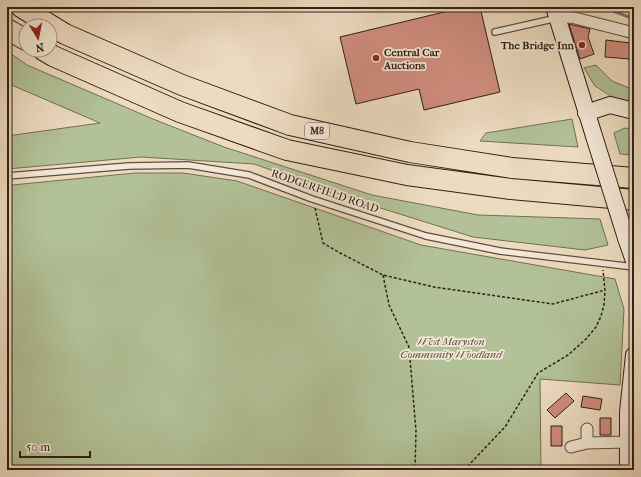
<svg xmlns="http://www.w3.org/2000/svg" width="641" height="477" viewBox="0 0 641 477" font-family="'IM FELL French Canon',serif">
  <rect width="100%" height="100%" fill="#eddbc0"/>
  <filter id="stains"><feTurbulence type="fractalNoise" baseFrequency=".005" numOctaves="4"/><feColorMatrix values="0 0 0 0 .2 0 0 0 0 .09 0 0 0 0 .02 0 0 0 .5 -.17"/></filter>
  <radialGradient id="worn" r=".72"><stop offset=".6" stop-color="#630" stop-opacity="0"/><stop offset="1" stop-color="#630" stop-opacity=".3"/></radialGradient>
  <!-- green -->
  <path fill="#b2c197" stroke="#717056" d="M7,51L27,65L153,119L224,147L372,195L478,215L600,219L608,245L585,250L473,237L371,205L254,164L141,157L7,169V136L100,123L7,83Z
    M596,65L612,81L634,90V103L614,98L595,86L584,68Z
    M572,119L578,147L480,141L486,133Z
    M625,128L634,130V155L620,154L614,133Z
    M135,173H183L237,181L421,245L615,279L624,309L620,385L540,379L541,470H7V314L10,312L7,273V190L12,185Z"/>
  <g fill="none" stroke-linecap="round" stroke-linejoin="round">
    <!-- stream -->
    <path stroke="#6f7d73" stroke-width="3" d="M603,7L634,19"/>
  </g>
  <!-- building -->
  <path fill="#cf8d7e" stroke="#301f16" d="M465,7H480L500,92L424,110L419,89L356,104L340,37Z
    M569,24L590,29L588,37L594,54L580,59Z
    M606,40L631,43L630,59L605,57Z
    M566,393L574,401L555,418L547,410Z
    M583,396L602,399L600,410L581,407Z
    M600,418H611V435H600Z
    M551,426H562V446H551Z"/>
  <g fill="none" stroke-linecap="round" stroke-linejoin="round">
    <!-- lane casing -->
    <g stroke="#5f4e40" stroke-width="8">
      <path id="lane" d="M495,32L557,18
        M7,176L129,166L188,165L249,175L312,199L426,236L500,251L634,267"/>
    </g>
    <!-- street casing -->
    <g stroke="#5f4e40" stroke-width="13">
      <path id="street" d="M557,18L571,17L634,33
        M587,443V429
        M571,447L587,443L628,442"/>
    </g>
    <!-- secondary casing -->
    <g stroke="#301f16" stroke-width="18">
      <path id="secondary" d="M554,7L594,136
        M586,113L610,105L634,111
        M626,238L634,261
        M628,470V412L634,355"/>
    </g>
    <!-- highway casing -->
    <g stroke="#301f16" stroke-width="22">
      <path id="highway" d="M21,7L65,34L182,85L290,125L410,152L512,168L634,178
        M7,29L26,40
        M43,50L53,56L180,112L287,150L407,175L511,189L634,200"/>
    </g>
    <!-- path -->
    <path stroke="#301f16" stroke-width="1.5" stroke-dasharray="3 2" stroke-linecap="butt" d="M315,208L323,243L340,253L383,275L434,287L553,304L605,290
      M383,275L389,305L409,347L416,431L415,470
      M464,470L505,427L538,373L568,355L586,339L596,327L601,316L604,305L605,290L603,270"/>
    <!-- lane -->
    <use href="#lane" stroke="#f3e8d6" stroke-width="5.5"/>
    <!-- street -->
    <use href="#street" stroke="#f3e8d6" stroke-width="11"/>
    <!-- secondary -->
    <use href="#secondary" stroke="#f3e8d6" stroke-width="16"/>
    <!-- highway -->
    <use href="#highway" stroke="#eddbc0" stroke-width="20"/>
    <!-- secondary-bridge casing -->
    <g stroke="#301f16" stroke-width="18" stroke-linecap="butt">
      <path id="secondary-bridge" d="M594,136L626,238"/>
    </g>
    <!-- secondary-bridge -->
    <use href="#secondary-bridge" stroke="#f3e8d6" stroke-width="16"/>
  </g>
  <!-- markers -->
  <g fill="#8f2418" stroke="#f3e8d6" stroke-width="1.5">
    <circle cx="582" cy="45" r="4"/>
    <circle cx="376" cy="58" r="4"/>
  </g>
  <g text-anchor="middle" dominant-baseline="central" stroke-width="3.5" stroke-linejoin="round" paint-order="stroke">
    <!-- shield labels -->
    <rect fill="#f3e8d6" stroke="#6a5b50" stroke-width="1" x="305" y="123" width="24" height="16" rx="3"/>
    <g font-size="10" font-weight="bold" fill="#301f16">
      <text x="317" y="131">M8</text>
    </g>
    <!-- poi labels -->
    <g font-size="11" font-weight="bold" fill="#301f16" stroke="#f3e8d6" text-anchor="end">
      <text x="574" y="45">The Bridge Inn</text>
      <text x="384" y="52" text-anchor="start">Central Car<tspan x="384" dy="13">Auctions</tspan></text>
    </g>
    <!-- street labels -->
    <g font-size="11" fill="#301f16" stroke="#f3e8d6">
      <text transform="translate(325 191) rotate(19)">RODGERFIELD ROAD</text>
    </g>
    <!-- park labels -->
    <g font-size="11" font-style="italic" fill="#57503d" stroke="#f3e8d6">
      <text x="451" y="341">West Maryston<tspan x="451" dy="13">Community Woodland</tspan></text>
    </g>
  </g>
  <!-- margin -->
  <rect width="641" height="477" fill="none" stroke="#eddbc0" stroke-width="24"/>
  <rect x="8" y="8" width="625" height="461" fill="none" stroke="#301f16" stroke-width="2"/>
  <rect x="12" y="12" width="617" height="453" fill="none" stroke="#301f16"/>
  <!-- north arrow -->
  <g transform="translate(38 38) rotate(170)"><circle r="19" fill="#f3e8d6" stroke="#a59889"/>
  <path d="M0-3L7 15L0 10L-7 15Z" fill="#8f2418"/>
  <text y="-6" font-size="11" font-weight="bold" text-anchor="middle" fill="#301f16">N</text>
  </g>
  <!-- scale -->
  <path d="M20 451v6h70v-6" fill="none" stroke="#301f16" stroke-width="2"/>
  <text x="26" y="451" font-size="12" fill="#301f16" stroke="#f3e8d6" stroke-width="3" paint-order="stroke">50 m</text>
  <rect width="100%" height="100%" filter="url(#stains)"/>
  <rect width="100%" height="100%" fill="url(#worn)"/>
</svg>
